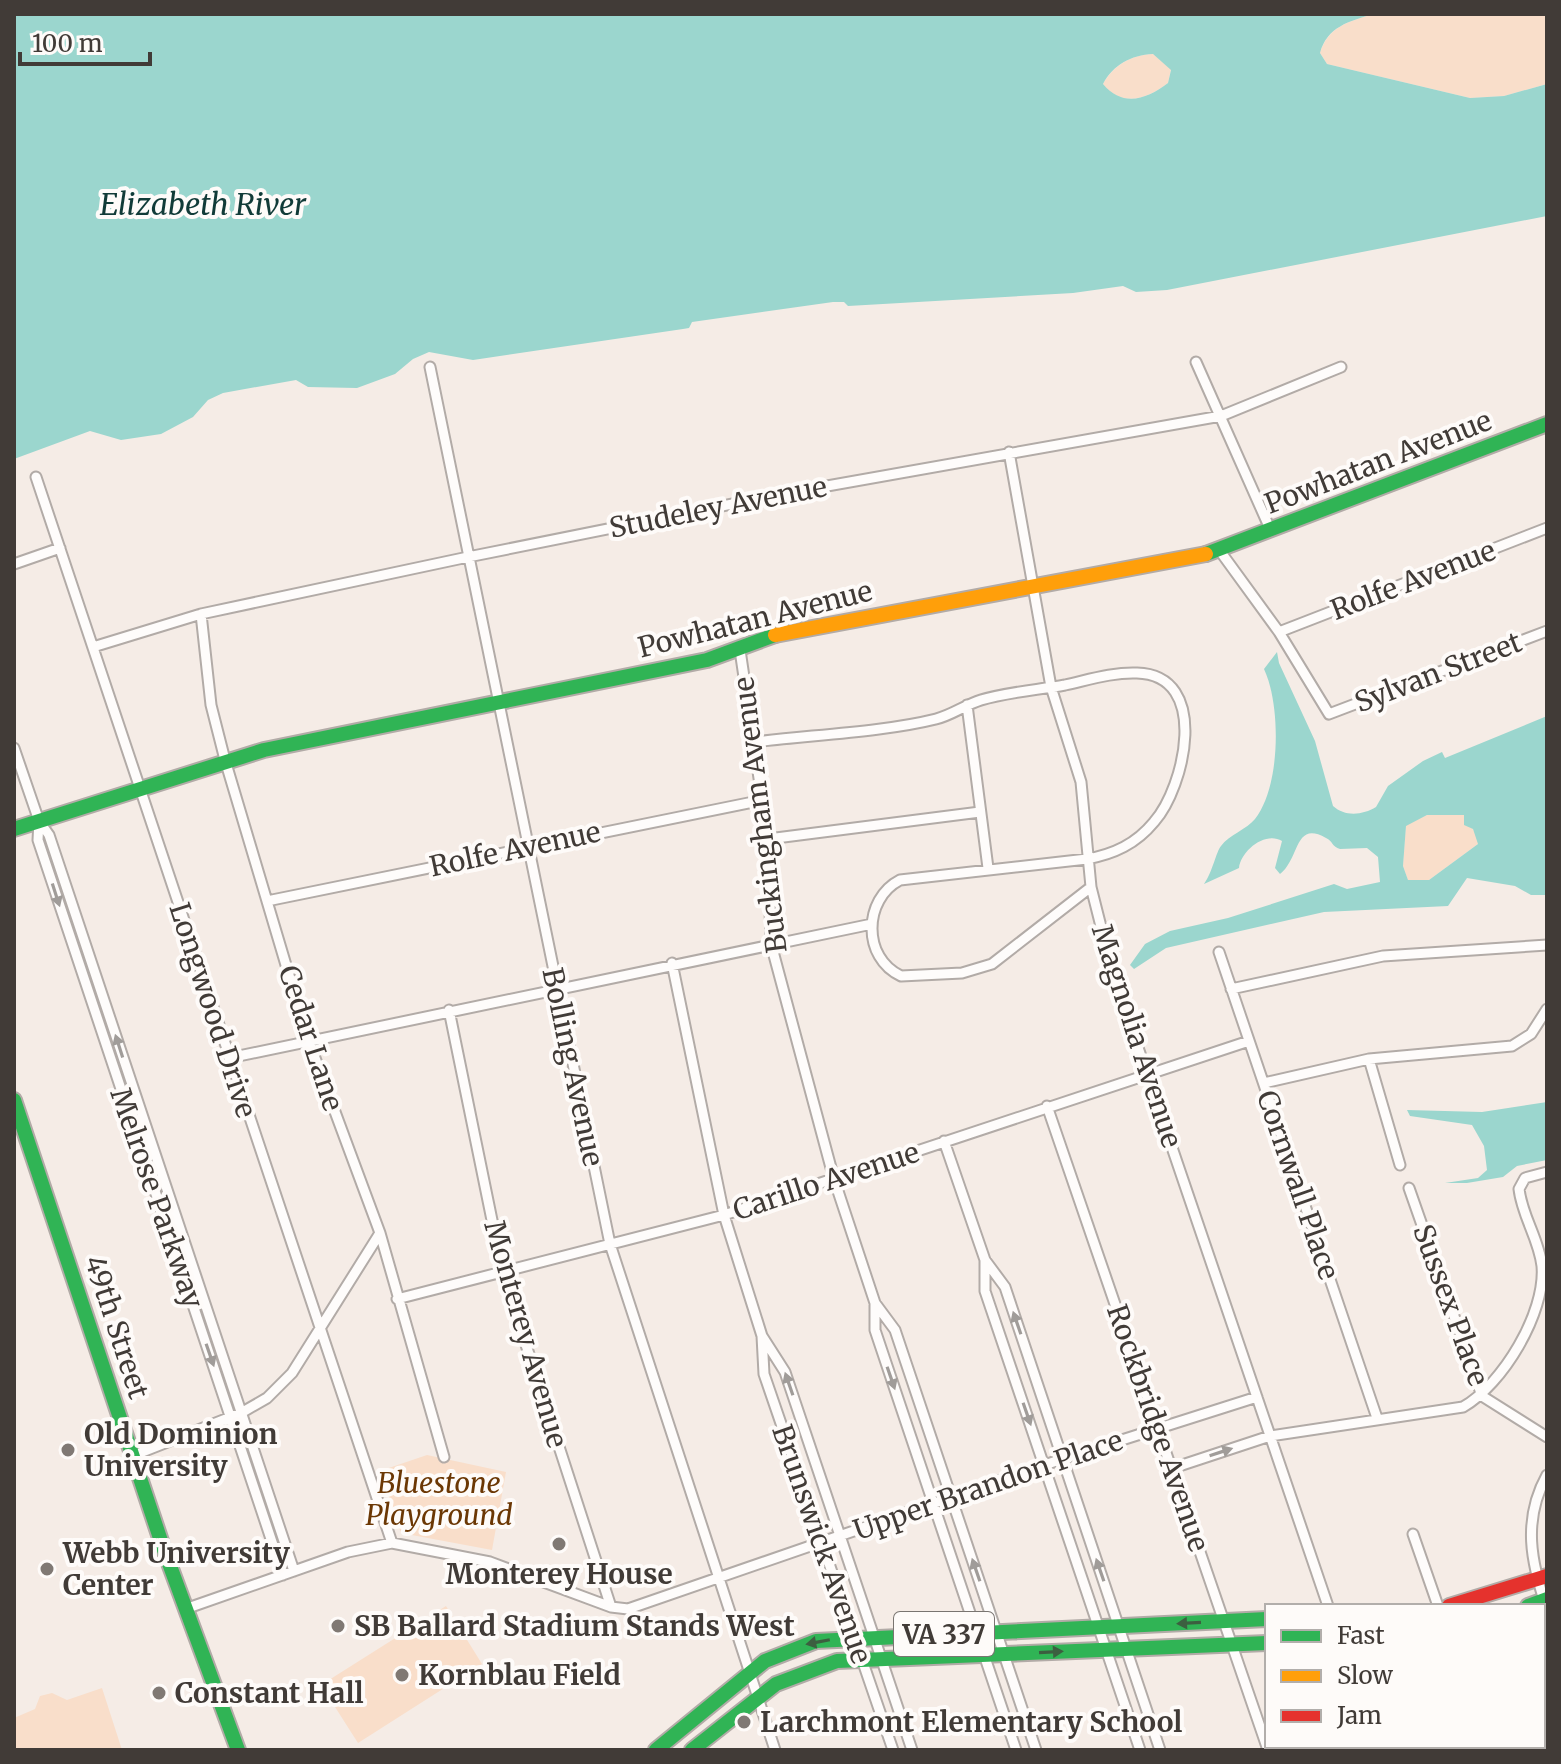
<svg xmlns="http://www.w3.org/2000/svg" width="1561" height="1764" viewBox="0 0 1561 1764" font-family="Merriweather,serif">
  <rect width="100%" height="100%" fill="#f5ece6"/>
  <!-- green -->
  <path fill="#f9deca" d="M1374,14H1547V84L1504,96L1470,98L1327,64L1320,53C1328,27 1349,21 1374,14Z
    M1153,54L1171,69L1168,83C1147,99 1122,108 1103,84C1114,65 1131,55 1153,54Z
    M1427,815H1464L1479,839L1478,844L1429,880H1408L1403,866L1406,825Z
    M427,1455L506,1472L492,1550L401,1533L380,1471Z
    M446,1606L482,1664L358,1743L321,1685Z
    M102,1688L122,1750H14V1718L35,1709L40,1696L52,1693L67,1700Z"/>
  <!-- water -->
  <path fill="#9bd6ce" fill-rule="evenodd" d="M14,14H1374C1349,21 1327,27 1320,53L1327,64L1470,98L1504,96L1547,84V216L1167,290L1136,292L1123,286L1073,293L848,306L844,302H833L692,322L689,328L683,329L473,360L429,352L413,359L395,374L357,388L308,387L296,380L223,393L208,400L193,417L161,434L121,440L90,431L14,459ZM1153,54L1171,70L1168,83C1147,99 1123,108 1103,84C1113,65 1131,55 1153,54Z
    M1277,652L1279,663L1315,741L1333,806C1345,817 1363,815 1376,807L1388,786L1423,761L1442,752L1445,758L1547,716V895H1531L1515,886L1467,878L1448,906L1324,912L1166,948L1134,969L1130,965L1145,944L1170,931L1228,918L1334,884L1347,889L1380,882L1378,857L1367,848L1340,849C1332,847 1333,841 1326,838C1294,820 1300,859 1280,874L1275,868L1282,841C1265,831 1241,851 1239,868L1204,884C1213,871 1216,852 1221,846C1229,835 1247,829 1255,819C1281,786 1281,705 1264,669ZM1427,815H1464V825L1473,829L1478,844L1429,880H1408L1403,866L1406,826Z
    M1547,1102V1160L1517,1166L1503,1177L1467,1183H1445L1478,1178L1487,1170L1484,1146L1472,1125L1410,1116L1407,1110L1482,1112Z"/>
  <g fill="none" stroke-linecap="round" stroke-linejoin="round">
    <!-- street casing -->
    <g stroke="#b2aba7" stroke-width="13">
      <path id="street" d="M1196,362L1271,531
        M430,367L610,1244L775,1750
        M1009,452L1051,687L1081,782L1091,887L1113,974L1328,1606
        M36,477L392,1543
        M1220,551L1279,632L1329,714L1547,631
        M14,564L60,548
        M201,614L211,705L225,760L308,1039L380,1233L444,1457
        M1279,632L1547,528
        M93,647L201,614L468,557L782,494L1221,416L1341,367
        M740,650L768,839L771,944L834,1179L875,1303L895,1330L1036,1750
        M967,705L988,868
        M755,742C811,735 884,732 936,719C952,715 965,705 981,700C1008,692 1037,690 1065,685C1088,680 1113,672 1137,673C1211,675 1185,787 1154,822C1136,844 1114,854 1087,859L900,880C863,899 862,958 901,976L962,973L992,964L1091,887
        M14,748L39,821L49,835L294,1571
        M39,821L38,840L283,1575
        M768,839L980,812
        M267,901L763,800
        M1219,952L1377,1418
        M672,963L724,1215L762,1336L785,1372L912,1750
        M1231,989L1383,956L1547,945
        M449,1010L503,1274L611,1607
        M229,1058L872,924
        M1369,1059L1400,1165
        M1264,1083L1369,1059L1512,1046L1531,1034L1547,1009
        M1047,1106L1268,1750
        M944,1141L985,1260L1005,1287L1160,1750
        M1409,1188L1482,1396L1547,1437
        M985,1260V1291L1140,1750
        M397,1299L724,1215L1249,1041
        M875,1303V1330L1016,1750
        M762,1336L764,1374L893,1750
        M132,1456L241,1413L267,1398L292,1373L380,1233
        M1173,1468L1270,1436L1463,1407C1502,1385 1546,1313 1542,1266C1539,1239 1522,1216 1519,1189L1525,1178L1547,1172
        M1547,1475C1522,1520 1531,1563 1547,1609
        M1413,1534L1438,1606
        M188,1608L348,1552L392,1543L490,1562L611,1607L628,1609L1062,1459L1257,1397
        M1374,1746L1375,1750
        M1484,1746L1485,1750"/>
    </g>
    <!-- fast casing -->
    <g stroke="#b2aba7" stroke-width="18">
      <path id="fast" d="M1206,554L1547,424
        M14,829L264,750L707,660L775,635
        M14,1100L163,1547L238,1750
        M1528,1606L1547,1599
        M656,1750L765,1661L816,1641L1267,1619
        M692,1750L776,1684L837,1661L1267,1643"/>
    </g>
    <!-- slow casing -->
    <g stroke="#b2aba7" stroke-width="18">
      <path id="slow" d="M775,635L1206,554"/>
    </g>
    <!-- jam casing -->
    <g stroke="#b2aba7" stroke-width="18">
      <path id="jam" d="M1449,1606L1547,1576"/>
    </g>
    <!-- street -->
    <use href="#street" stroke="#fefcfb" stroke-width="9"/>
    <!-- fast -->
    <use href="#fast" stroke="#30b455" stroke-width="14"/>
    <!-- slow -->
    <use href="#slow" stroke="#ff9f0a" stroke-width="14"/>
    <!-- jam -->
    <use href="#jam" stroke="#e5322d" stroke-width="14"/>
  </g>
  <!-- one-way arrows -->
  <defs><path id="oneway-solid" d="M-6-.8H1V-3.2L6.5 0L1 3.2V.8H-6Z" transform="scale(2)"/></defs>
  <g fill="#a09c99">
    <use href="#oneway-solid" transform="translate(56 895) rotate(72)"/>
    <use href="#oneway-solid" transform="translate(119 1046) rotate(-108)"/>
    <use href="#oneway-solid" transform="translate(1017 1323) rotate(-109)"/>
    <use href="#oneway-solid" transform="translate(210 1355) rotate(71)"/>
    <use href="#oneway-solid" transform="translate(891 1378) rotate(71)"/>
    <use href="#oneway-solid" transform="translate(789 1384) rotate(-109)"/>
    <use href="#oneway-solid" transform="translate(1027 1414) rotate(71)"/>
    <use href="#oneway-solid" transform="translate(1221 1452) rotate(-18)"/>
    <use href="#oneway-solid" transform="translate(976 1570) rotate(-109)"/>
    <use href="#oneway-solid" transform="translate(1100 1570) rotate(-109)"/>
  </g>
  <g fill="#3c5f40">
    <use href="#oneway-solid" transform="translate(1189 1623) rotate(177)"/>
    <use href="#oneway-solid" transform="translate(818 1642) rotate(169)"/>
    <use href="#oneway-solid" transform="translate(1051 1652) rotate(-3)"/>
  </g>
  <!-- markers -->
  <g fill="#807974" stroke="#fefbf9" stroke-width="3">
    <circle cx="68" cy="1450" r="8"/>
    <circle cx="559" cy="1544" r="8"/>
    <circle cx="47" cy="1569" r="8"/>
    <circle cx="338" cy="1626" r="8"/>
    <circle cx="402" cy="1675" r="8"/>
    <circle cx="159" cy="1693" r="8"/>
    <circle cx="744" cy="1722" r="8"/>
  </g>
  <g text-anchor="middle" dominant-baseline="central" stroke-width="8" stroke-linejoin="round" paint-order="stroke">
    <!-- shield labels -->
    <rect fill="#fefbf9" stroke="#7a7571" stroke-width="2" x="894" y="1612" width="100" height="44" rx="6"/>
    <g font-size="26" font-weight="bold" fill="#413b37">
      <text x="944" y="1634">VA 337</text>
    </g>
    <!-- street labels -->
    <g font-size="28" fill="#413b37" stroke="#fefbf9">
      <text transform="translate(1378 462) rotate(-21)">Powhatan Avenue</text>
      <text transform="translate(718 507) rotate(-11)">Studeley Avenue</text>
      <text transform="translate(1413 580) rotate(-21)">Rolfe Avenue</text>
      <text transform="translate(755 619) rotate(-14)">Powhatan Avenue</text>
      <text transform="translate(1438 672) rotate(-21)">Sylvan Street</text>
      <text transform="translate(760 815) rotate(-97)">Buckingham Avenue</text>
      <text transform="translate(515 849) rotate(-12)">Rolfe Avenue</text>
      <text transform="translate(213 1010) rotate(72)">Longwood Drive</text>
      <text transform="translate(1137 1036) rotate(72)">Magnolia Avenue</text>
      <text transform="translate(311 1038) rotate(72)">Cedar Lane</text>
      <text transform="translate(573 1067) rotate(78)">Bolling Avenue</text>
      <text transform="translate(826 1181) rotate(-18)">Carillo Avenue</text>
      <text transform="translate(1298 1185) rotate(71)">Cornwall Place</text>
      <text transform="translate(157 1198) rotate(71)">Melrose Parkway</text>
      <text transform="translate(1451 1305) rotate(70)">Sussex Place</text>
      <text transform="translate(117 1327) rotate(72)">49th Street</text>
      <text transform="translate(526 1334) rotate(74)">Monterey Avenue</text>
      <text transform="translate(1158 1428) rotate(71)">Rockbridge Avenue</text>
      <text transform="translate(988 1485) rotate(-19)">Upper Brandon Place</text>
      <text transform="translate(822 1544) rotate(71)">Brunswick Avenue</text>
    </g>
    <!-- poi labels -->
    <g font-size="28" font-weight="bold" fill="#413b37" stroke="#fefbf9" text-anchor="start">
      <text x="84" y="1434">Old Dominion<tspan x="84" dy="32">University</tspan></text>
      <text x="63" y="1553">Webb University<tspan x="63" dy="32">Center</tspan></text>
      <text x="559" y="1574" text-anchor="middle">Monterey House</text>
      <text x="354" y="1626">SB Ballard Stadium Stands West</text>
      <text x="418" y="1675">Kornblau Field</text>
      <text x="175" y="1693">Constant Hall</text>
      <text x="760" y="1722">Larchmont Elementary School</text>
    </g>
    <!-- park labels -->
    <g font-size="28" font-style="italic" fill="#6b3704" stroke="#fefbf9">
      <text x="439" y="1483">Bluestone<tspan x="439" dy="32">Playground</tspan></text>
    </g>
    <!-- water labels -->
    <g font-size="30" font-style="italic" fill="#113b38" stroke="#fefbf9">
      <text x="203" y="204">Elizabeth River</text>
    </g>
  </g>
  <!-- border -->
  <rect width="1561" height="1764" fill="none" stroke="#413b37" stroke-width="32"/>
  <!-- legend -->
  <rect x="1265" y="1604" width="280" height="144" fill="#fefbf9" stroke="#b2aeab" stroke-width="2"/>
  <rect x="1281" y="1630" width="40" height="12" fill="#30b455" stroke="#b2aeab" stroke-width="2"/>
  <text x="1337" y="1644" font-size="24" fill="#413b37">Fast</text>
  <rect x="1281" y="1670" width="40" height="12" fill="#ff9f0a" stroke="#b2aeab" stroke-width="2"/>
  <text x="1337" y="1684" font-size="24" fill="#413b37">Slow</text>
  <rect x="1281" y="1710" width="40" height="12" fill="#e5322d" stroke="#b2aeab" stroke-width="2"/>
  <text x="1337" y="1724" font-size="24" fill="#413b37">Jam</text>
  <!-- scale -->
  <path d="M20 52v12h130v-12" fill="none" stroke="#413b37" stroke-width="4"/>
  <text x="32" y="52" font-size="24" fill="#413b37" stroke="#fefbf9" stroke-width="6" paint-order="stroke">100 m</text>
</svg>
